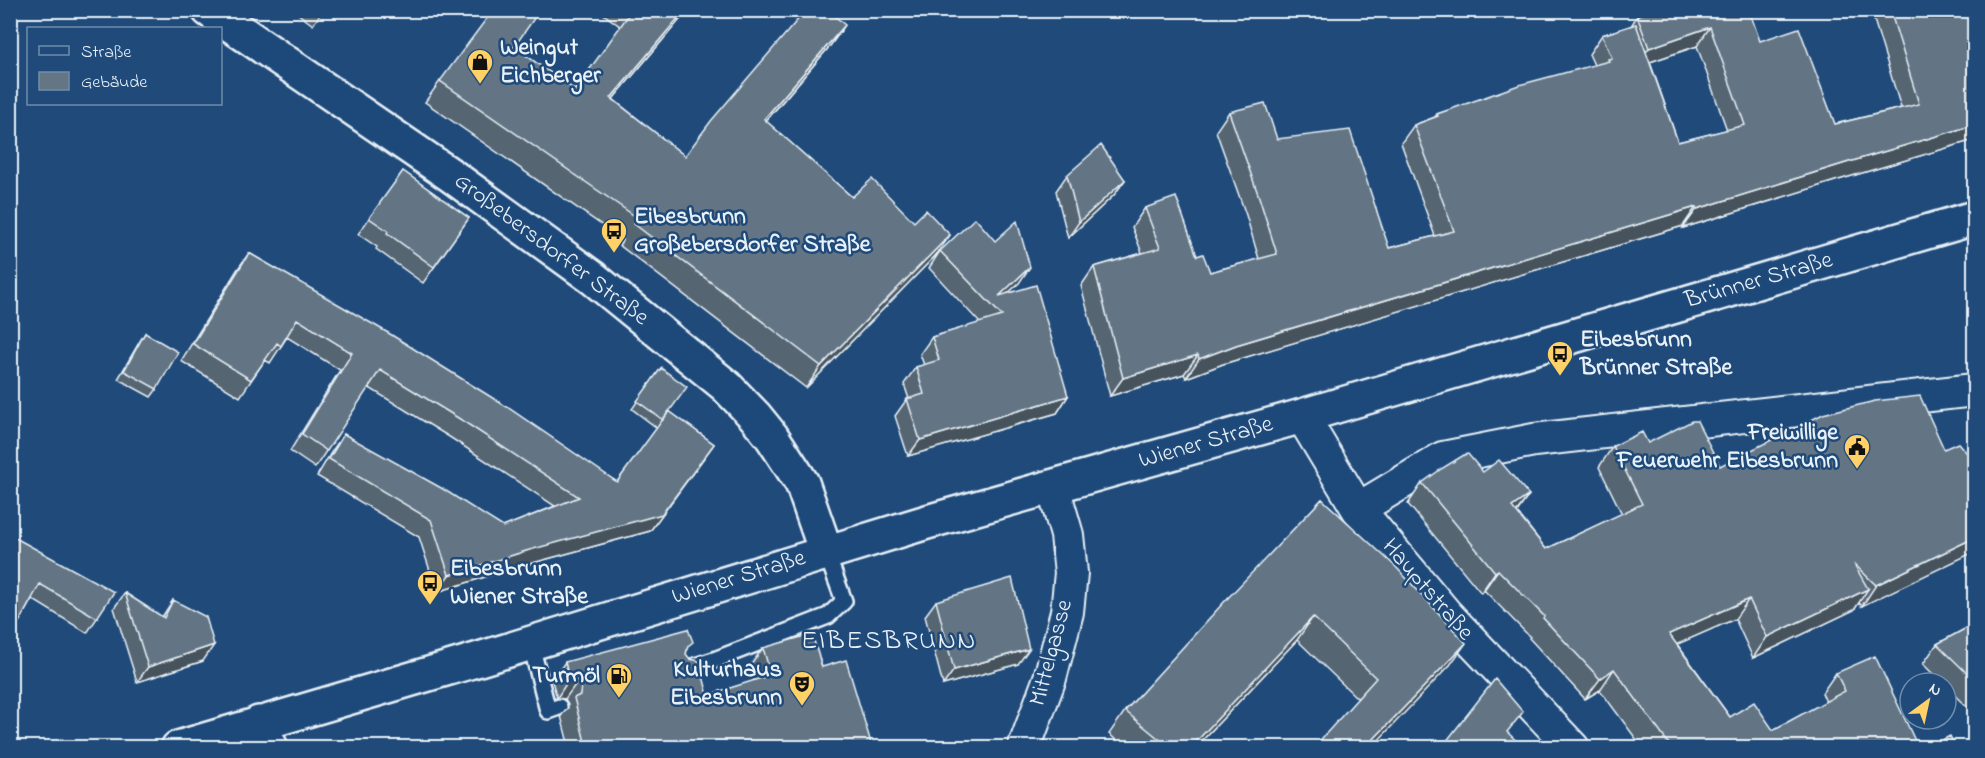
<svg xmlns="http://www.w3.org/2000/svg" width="1985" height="758" viewBox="0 0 1985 758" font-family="'Indie Flower',sans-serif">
  <rect width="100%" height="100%" fill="#1f4a7a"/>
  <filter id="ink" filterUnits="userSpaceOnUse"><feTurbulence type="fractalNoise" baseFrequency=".0167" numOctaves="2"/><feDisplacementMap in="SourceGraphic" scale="12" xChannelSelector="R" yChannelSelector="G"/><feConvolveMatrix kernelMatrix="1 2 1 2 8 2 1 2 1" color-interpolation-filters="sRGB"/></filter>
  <g filter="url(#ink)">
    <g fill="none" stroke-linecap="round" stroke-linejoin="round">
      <!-- service casing -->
      <g stroke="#e8f1f8" stroke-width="20">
        <path id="service" d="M530,641L548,711L559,707
          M683,670L714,660L828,616L844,601L826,552"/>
      </g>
      <!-- minor casing -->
      <g stroke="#e8f1f8" stroke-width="36">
        <path id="minor" d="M1302,416L1358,509L1447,615L1573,748
          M1358,509L1443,458L1534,440L1974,390
          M1024,748L1050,678L1067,612L1071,573L1067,535L1053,487"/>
      </g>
      <!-- tertiary casing -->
      <g stroke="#e8f1f8" stroke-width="38">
        <path id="tertiary" d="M209,10L452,176L593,278L726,386L755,416L772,437L802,483L826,552"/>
      </g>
      <!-- secondary casing -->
      <g stroke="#e8f1f8" stroke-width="38">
        <path id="secondary" d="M259,723L271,748"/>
      </g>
      <!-- primary casing -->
      <g stroke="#e8f1f8" stroke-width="38">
        <path id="primary" d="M178,748L476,660L927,522L1302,416L1974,218"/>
      </g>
      <!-- service -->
      <use href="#service" stroke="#1f4a7a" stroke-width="15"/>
      <!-- minor -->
      <use href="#minor" stroke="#1f4a7a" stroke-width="32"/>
      <!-- tertiary -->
      <use href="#tertiary" stroke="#1f4a7a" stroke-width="33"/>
      <!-- secondary -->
      <use href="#secondary" stroke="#1f4a7a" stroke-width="33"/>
      <!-- primary -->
      <use href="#primary" stroke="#1f4a7a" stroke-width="33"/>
    </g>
    <!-- wall -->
    <path fill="#566572" stroke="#e8f1f8" stroke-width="1.5" fill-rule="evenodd" d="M293,10H323L313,25Z
      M598,10H688L613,99L685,156L845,25L830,46L766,121L852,197L914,222L950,235L935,256L806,388L619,245L623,240L425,102L440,81L514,47L575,90L621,27Z
      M1652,10L1760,41L1835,124L1901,108L1871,10H1927L1930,17L1974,10V140L1835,181L1683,228V226L1223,364L1186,378L1184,374L1110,396L1081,286L1094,267L1142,253L1132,227L1145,208L1197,256L1210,272L1259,259L1246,215L1216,131L1229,112L1277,139L1389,248L1435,236L1401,143L1414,125L1435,117L1437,114L1594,65L1589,54L1602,35L1631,26L1637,16ZM1697,46L1727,130L1678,142L1650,62Z
      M403,171L469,218L423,283L376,249L377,247L358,234Z
      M1067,175L1125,180L1114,195L1068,238L1056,191Z
      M940,251L1019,283L1008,293L1068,396L1057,413L908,456L895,416L907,399H909L904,384L916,367L924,365L920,354L932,337L980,323L929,268Z
      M249,253L617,482L657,428L632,409L661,368L669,411L714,444L650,531L514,568L437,592L419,537L317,476L332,451L344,434L503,527L555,506L451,438L368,387L315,468L290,451L340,370L287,337L270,363L265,360L240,397L181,361L237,270Z
      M145,333L157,389L151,397L118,379L140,341Z
      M1648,443L1720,466L1944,449L1974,461L1862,606L1859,603L1854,610L1753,658L1735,619L1677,644L1730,717L1773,730L1826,702L1822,693L1836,673L1918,747H1642L1600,690L1585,699L1529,638L1530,637L1484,590L1481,593L1408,504L1422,483L1483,472L1529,495L1517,512L1546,549L1622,514L1599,467L1613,446Z
      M1322,499L1450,665L1357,698L1297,640L1196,747H1125L1109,734L1125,711Z
      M10,535L97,618L87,633L32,599L19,622L10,634Z
      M125,593L162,617L173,600L203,661L137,682L114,608Z
      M936,601L1018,664L943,685L925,616Z
      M1974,624V714L1946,687V683H1942L1923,664L1937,644Z
      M763,648L822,667L569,747L561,716L568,708V704L565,699L557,698L552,681L565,662L687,650L686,654L708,695L754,681L750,666Z"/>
    <!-- shaded-wall -->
    <path fill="#46525c" stroke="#e8f1f8" stroke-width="1.5" d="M685,10H688L596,119L611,98Z
      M845,25L830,46L749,140L764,119Z
      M1710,27L1697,46L1635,67L1649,48Z
      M1974,125V140L1835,181L1683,228L1697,209L1849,162Z
      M1125,180L1114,195L1068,238L1079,222Z
      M1696,207L1683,226L1223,364L1186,378L1199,359L1236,345Z
      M950,235L935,256L806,388L821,366Z
      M1030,267L1019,283L993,307L999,296Z
      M1198,355L1184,374L1110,396L1123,378Z
      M1068,396L1057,413L908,456L920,440Z
      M714,444L650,531L514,568L437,592L449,575L526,551Z
      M1529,495L1514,515L1512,507Z
      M1974,538V552L1862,606L1876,585Z
      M1498,570L1484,590L1481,593L1495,572Z
      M1868,589L1854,610L1753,658L1767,637Z
      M1749,599L1735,619L1655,654L1669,634Z
      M1313,617L1297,640L1196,747H1191Z
      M1466,643L1450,665L1372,747H1366Z
      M214,645L203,661L137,682L148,667Z
      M1029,649L1018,664L943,685L954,670Z
      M1614,669L1600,690L1585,699L1600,679Z
      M569,679L578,681L565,699L557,698Z
      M871,743L868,747H857Z"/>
    <!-- building -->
    <path fill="#647584" stroke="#e8f1f8" stroke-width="1.5" d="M493,10H540L514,47L575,90L632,10H685L611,98L685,156L711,121L806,10H828L845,25L764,119L852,197L872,179L914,222L926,210L950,235L821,366L634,224L639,219L440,81Z
      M1652,10H1749L1760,41L1799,28L1835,124L1919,104L1890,10H1927L1930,17L1950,10H1974V125L1849,162L1697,209L1696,207L1236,345L1199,359L1198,355L1123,378L1094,267L1160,248L1145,208L1176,197L1197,256L1203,254L1210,272L1277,254L1259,197L1229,112L1265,103L1277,139L1350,130L1389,248L1454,231L1414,125L1438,116L1437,114L1519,85L1609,61L1608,59L1612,58L1602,35L1636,24L1678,142L1745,125L1710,27L1649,48L1637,16Z
      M1101,145L1125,180L1079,222L1067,175Z
      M403,171L469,218L434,267L387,233L388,231L369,218Z
      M975,218L995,241L1017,221L1030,267L999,296L1036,285L1068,396L920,440L907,399L924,394L916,367L939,360L932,337L1002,316L940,251Z
      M249,253L390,334L507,407L617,482L669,411L714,444L662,514L526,551L449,575L431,520L329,459L344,434L443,489L503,527L579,497L463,421L380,370L327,451L302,434L352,353L297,319L281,346L277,343L251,380L193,344Z
      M145,333L178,352L157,389L124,371Z
      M661,368L687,387L663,420L637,401Z
      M1920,396L1944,449L1958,443L1974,461V538L1876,585L1854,564L1868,589L1767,637L1749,599L1669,634L1730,717L1754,702L1773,730L1845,691L1836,673L1875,656L1918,747H1671L1614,669L1600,679L1543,618L1544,616L1498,570L1495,572L1422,483L1441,469L1464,455L1468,454L1483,472L1499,460L1529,495L1512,507L1546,549L1642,504L1613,446L1642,432L1648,443L1692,421H1697L1720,466L1823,414L1875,401Z
      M1322,499L1396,567L1466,643L1366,747H1314L1376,678L1313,617L1191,747H1169L1125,711L1225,601Z
      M10,535L114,592L97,618L40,584L19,622L10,618Z
      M1012,578L1029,649L954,670L936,601Z
      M125,593L164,618L173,600L206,617L214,645L148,667Z
      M1974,624V680L1937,644Z
      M688,629L693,642L688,646L686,654L690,659L699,661L708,695L771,675L763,648L812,634L822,667L846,660L871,743L857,747H568L585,742L574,698L580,695L581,686L578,681L569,679L565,662Z
      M1495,679L1523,712L1507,732L1523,747H1442Z
      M1950,736L1956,747H1928Z"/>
  </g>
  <!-- icons -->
  <defs>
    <g id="shop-pin" transform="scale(1.35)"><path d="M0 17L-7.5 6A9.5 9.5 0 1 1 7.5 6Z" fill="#ffd166" stroke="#1f4a7a"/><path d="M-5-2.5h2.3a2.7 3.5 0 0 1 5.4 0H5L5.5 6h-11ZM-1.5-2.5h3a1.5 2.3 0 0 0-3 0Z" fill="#111"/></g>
    <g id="bus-pin" transform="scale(1.35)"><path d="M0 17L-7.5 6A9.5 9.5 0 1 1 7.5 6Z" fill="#ffd166" stroke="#1f4a7a"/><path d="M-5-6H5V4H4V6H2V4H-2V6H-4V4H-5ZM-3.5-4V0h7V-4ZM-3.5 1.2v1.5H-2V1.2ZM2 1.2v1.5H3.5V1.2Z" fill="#111"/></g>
    <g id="civic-pin" transform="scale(1.35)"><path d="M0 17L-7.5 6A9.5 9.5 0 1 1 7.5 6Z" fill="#ffd166" stroke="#1f4a7a"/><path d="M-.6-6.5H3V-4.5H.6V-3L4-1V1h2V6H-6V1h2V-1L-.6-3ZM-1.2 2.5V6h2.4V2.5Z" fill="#111"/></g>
    <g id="fuel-pin" transform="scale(1.35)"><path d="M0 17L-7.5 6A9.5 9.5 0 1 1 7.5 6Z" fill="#ffd166" stroke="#1f4a7a"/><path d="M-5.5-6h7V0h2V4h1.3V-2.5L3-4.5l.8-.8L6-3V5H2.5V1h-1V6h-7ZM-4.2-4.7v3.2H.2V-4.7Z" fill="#111"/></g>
    <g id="theatre-pin" transform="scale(1.35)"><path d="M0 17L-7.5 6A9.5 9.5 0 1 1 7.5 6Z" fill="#ffd166" stroke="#1f4a7a"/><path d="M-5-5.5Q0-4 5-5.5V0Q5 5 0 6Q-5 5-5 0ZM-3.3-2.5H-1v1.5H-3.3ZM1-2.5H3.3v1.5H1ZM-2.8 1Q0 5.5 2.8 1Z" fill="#111"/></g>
  </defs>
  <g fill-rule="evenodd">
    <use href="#shop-pin" x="480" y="62"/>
    <use href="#bus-pin" x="614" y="231"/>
    <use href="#bus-pin" x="1560" y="354"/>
    <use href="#civic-pin" x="1857" y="447"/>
    <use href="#bus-pin" x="430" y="583"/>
    <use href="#fuel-pin" x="619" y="676"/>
    <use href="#theatre-pin" x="802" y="684"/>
  </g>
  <g text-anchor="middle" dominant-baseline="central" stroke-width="5" stroke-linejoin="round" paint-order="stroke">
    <!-- poi labels -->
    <g font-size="24" font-weight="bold" fill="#e8f1f8" stroke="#1f4a7a" text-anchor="start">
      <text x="500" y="48">Weingut<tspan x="500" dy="28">Eichberger</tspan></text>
      <text x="634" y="217">Eibesbrunn<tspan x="634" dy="28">Großebersdorfer Straße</tspan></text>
      <text x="1580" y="340">Eibesbrunn<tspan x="1580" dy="28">Brünner Straße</tspan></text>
      <text x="1838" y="433" text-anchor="end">Freiwillige<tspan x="1838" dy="28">Feuerwehr Eibesbrunn</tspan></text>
      <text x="450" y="569">Eibesbrunn<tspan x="450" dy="28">Wiener Straße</tspan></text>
      <text x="782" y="670" text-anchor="end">Kulturhaus<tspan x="782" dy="28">Eibesbrunn</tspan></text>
      <text x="600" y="676" text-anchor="end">Turmöl</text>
    </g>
    <!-- street labels -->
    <g font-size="24" fill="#e8f1f8" stroke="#1f4a7a">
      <text transform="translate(551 250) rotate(37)">Großebersdorfer Straße</text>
      <text transform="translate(1759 281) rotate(-16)">Brünner Straße</text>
      <text transform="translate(1206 443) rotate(-16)">Wiener Straße</text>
      <text transform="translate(739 578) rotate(-17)">Wiener Straße</text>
      <text transform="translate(1427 590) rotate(49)">Hauptstraße</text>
      <text transform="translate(1052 653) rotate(-75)">Mittelgasse</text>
    </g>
    <!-- quarter labels -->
    <g font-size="27" letter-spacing="1.5" fill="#e8f1f8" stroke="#1f4a7a">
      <text x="889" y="641">EIBESBRUNN</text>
    </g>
  </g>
  <!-- margin -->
  <rect width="1985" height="758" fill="none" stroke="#1f4a7a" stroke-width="36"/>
  <rect x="18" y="18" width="1949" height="722" fill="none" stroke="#e8f1f8" stroke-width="2" filter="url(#ink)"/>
  <!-- legend -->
  <rect x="27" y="27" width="195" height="78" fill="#1f4a7a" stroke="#6f8dac" stroke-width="1.5"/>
  <rect x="39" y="46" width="30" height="9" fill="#1f4a7a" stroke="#6f8dac" stroke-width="1.5"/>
  <text x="81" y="57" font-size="18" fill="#e8f1f8">Straße</text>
  <rect x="39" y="72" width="30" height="18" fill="#647584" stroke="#6f8dac" stroke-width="1.5"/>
  <text x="81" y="87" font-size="18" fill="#e8f1f8">Gebäude</text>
  <!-- north arrow -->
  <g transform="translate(1928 701) rotate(33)"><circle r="28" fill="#1f4a7a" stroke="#6f8dac" stroke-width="1.5"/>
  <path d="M0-4.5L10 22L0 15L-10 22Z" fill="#ffd166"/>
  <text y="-9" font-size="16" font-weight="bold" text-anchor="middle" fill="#e8f1f8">N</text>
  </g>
</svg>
